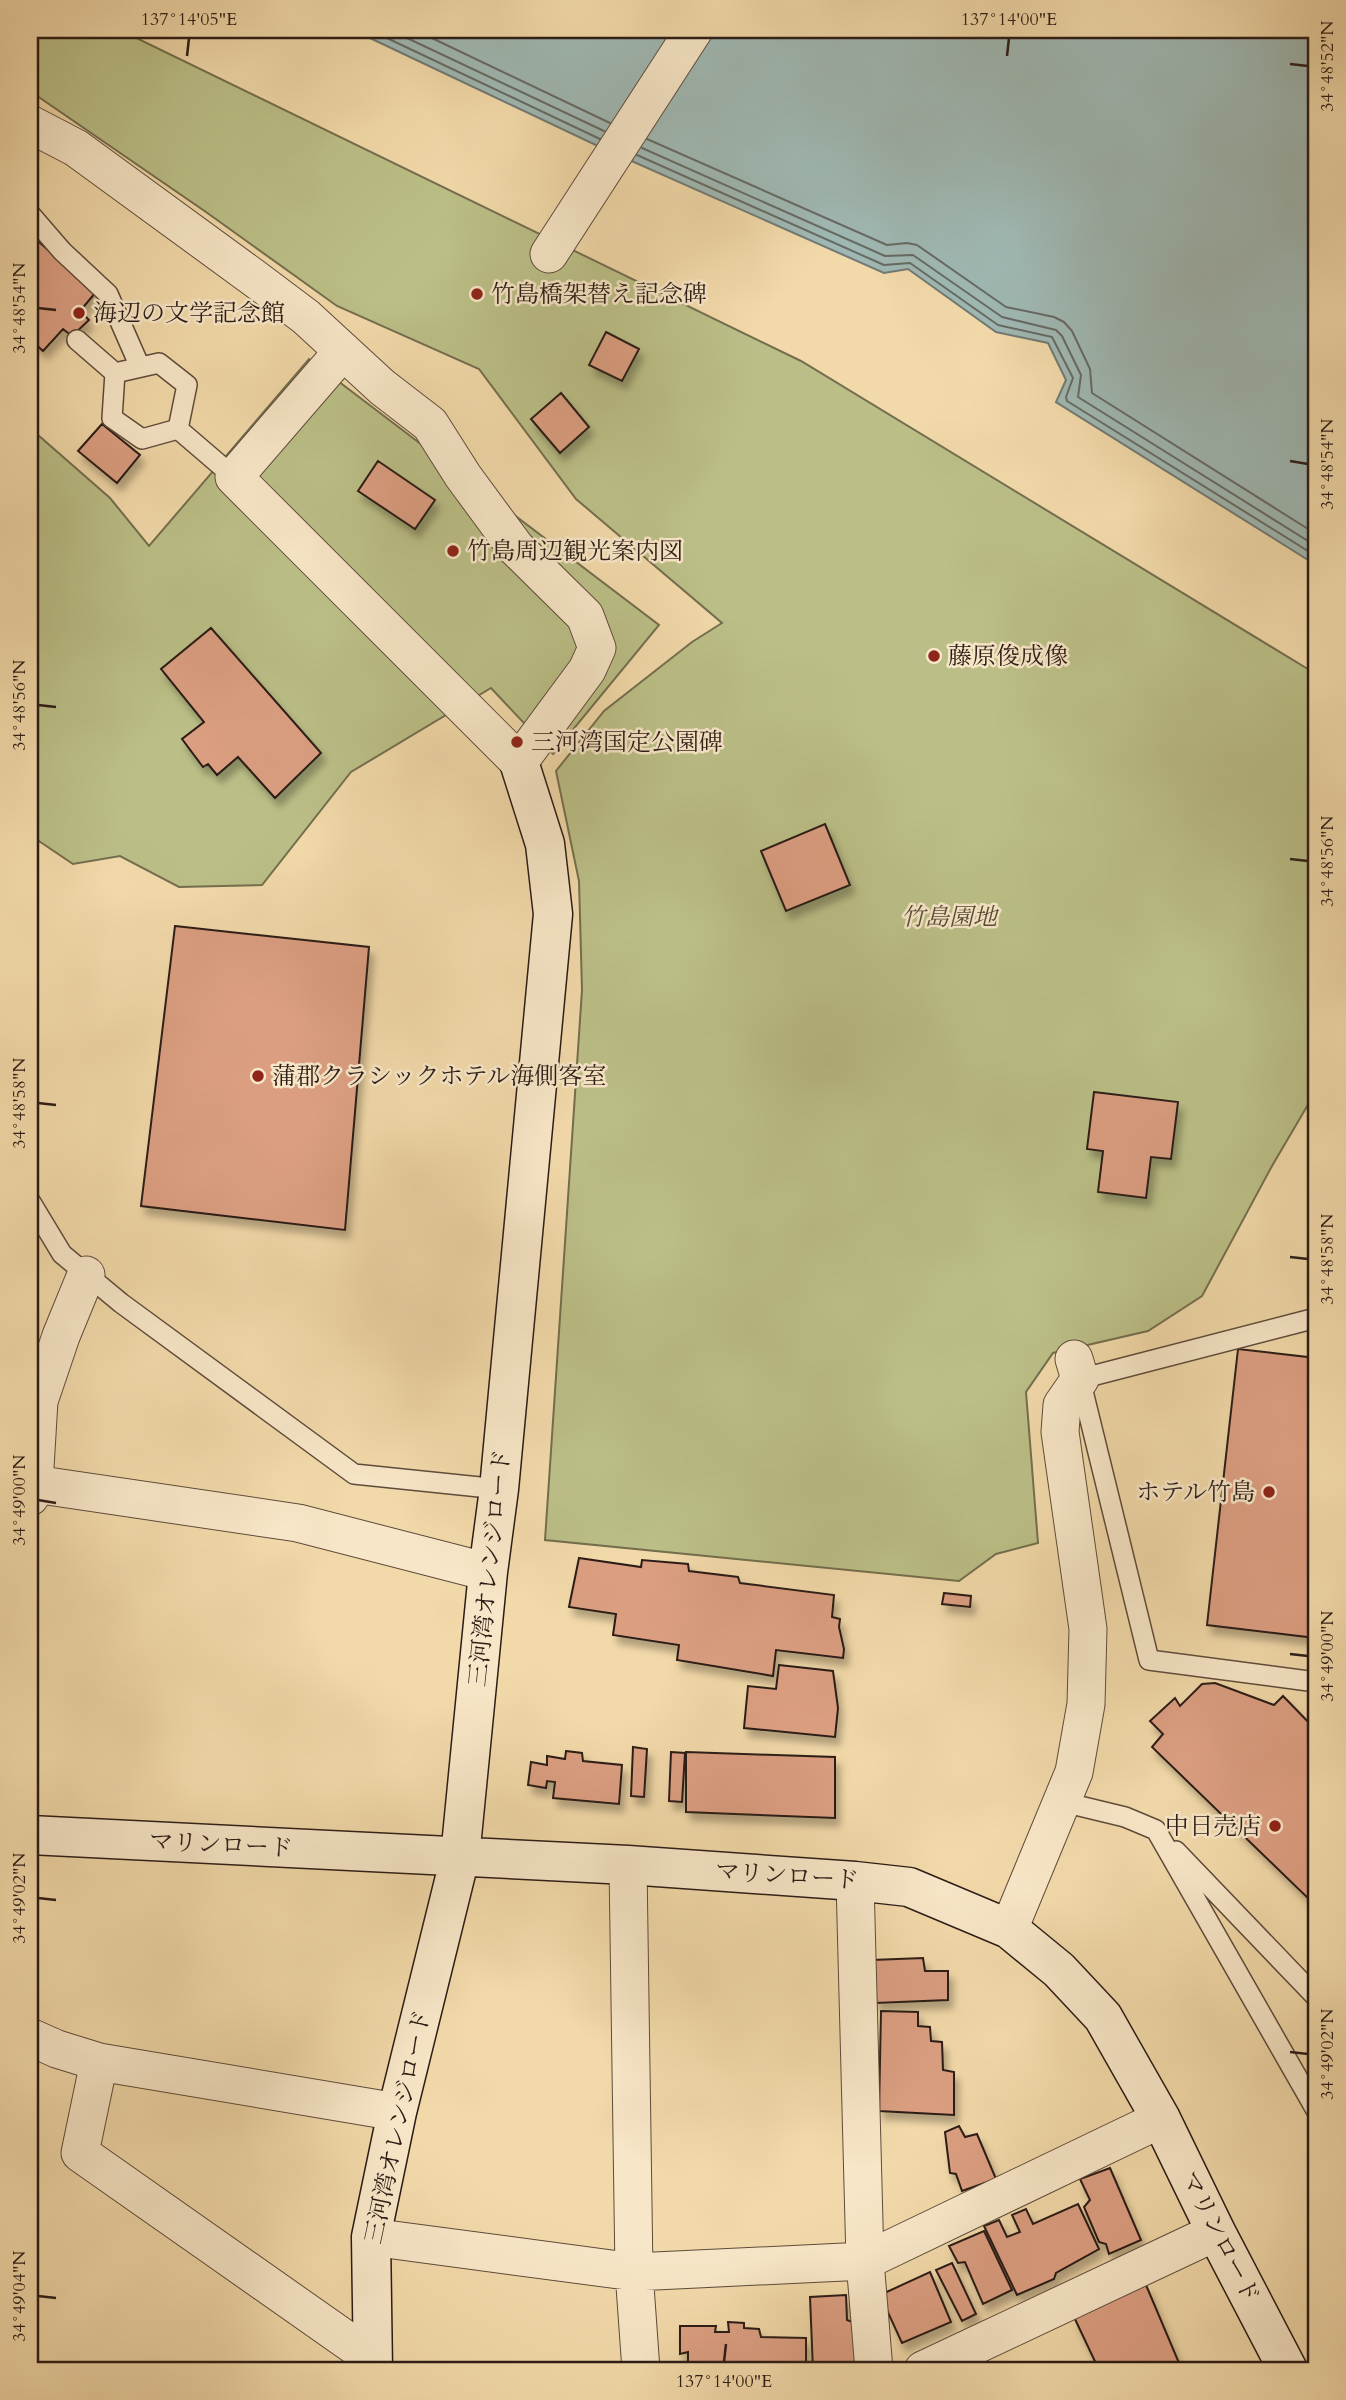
<svg xmlns="http://www.w3.org/2000/svg" width="1346" height="2400" viewBox="0 0 1346 2400" font-family="Cardo,'Noto Serif JP',serif">
  <defs>
    <filter id="shadow"><feDropShadow dx="4.5" dy="8" stdDeviation="3.5" flood-color="#0004"/></filter>
  </defs>
  <rect width="100%" height="100%" fill="#f2d9a9"/>
  <filter id="stains"><feTurbulence type="fractalNoise" baseFrequency=".00286" numOctaves="4"/><feColorMatrix values="0 0 0 0 .2 0 0 0 0 .09 0 0 0 0 .02 0 0 0 .5 -.17"/></filter>
  <radialGradient id="worn" r=".72"><stop offset=".6" stop-color="#630" stop-opacity="0"/><stop offset="1" stop-color="#630" stop-opacity=".3"/></radialGradient>
  <!-- green -->
  <path fill="#bbbf87" stroke="#746e4e" stroke-width="2" d="M30,30H120L801,361L1316,674V1091L1272,1166L1202,1296L1148,1331L1053,1353L1026,1392L1038,1543L996,1554L959,1581L545,1540L582,990L579,881L556,771L604,711L692,642L722,623L576,499L479,369L337,306L206,212L30,91Z
    M309,359L659,625L553,754L491,688L351,772L262,885L179,887L120,856L73,864L30,835V619L37,610L30,602V428L110,498L149,546Z"/>
  <!-- water -->
  <path fill="#9fb8b3" stroke="#717a74" stroke-width="2" d="M353,30H1316V565L1056,402L1066,380L1048,343L996,332L908,269L884,273L600,147Z"/>
  <g fill="none" stroke-linecap="round" stroke-linejoin="round">
    <!-- shore -->
    <path stroke="#666a64" stroke-width="2" d="M370,30L600,139
      M390,30L604,131
      M415,30L610,123
      M647,139L887,245L907,243L917,245L1006,307L1054,317L1064,322L1072,331L1090,369L1092,393L1316,534
      M642,148L885,256L913,255L1002,317L1056,330L1062,336L1081,375L1078,397L1316,546
      M637,155L884,265L910,263L998,325L1052,337L1073,378L1066,397L1067,401L1316,556"/>
  </g>
  <!-- building -->
  <path fill="#db9e81" stroke="#2c1c16" stroke-width="2" filter="url(#shadow)" d="M30,239L34,243L39,242L96,292L80,311L89,320L72,336L63,329L43,351L30,339Z
    M606,332L639,349L622,381L589,365Z
    M561,393L589,427L560,453L531,419Z
    M102,424L140,455L117,483L78,451Z
    M378,461L435,500L415,529L358,491Z
    M211,628L321,753L275,798L238,757L217,775L208,764L203,767L182,739L204,722L161,669Z
    M825,824L850,885L786,911L761,851Z
    M175,926L369,947L345,1230L141,1206Z
    M1094,1092L1178,1102L1171,1159L1151,1157L1146,1198L1098,1192L1103,1151L1087,1149Z
    M1238,1349L1316,1358V1638L1207,1625Z
    M579,1558L641,1567L642,1560L688,1564L689,1571L738,1577L740,1583L834,1595L832,1617L840,1619L839,1627L844,1649L843,1658L776,1650L773,1676L677,1660L679,1645L613,1635L616,1614L569,1607Z
    M944,1593L971,1596L970,1607L942,1604Z
    M779,1665L833,1671L838,1708L835,1737L744,1728L748,1686L776,1689Z
    M1215,1683L1274,1705L1283,1696L1316,1730V1906L1152,1747L1163,1734L1150,1721L1175,1698L1180,1706L1202,1684Z
    M633,1747L647,1749L644,1797L631,1796Z
    M566,1751L582,1753L583,1761L622,1765L619,1804L553,1798L555,1782L547,1781L546,1788L528,1785L531,1762L547,1765V1756L565,1759Z
    M671,1752L685,1753L682,1802L669,1801Z
    M686,1752L835,1757V1818L686,1812Z
    M923,1958L925,1971H948V2000L875,2003L872,1960Z
    M881,2011L918,2012V2026L930,2027L931,2041L942,2042L943,2070L954,2072V2115L879,2111Z
    M959,2126L965,2137L977,2134L996,2179L962,2191L956,2174L950,2173L945,2132Z
    M1110,2168L1141,2240L1109,2254L1106,2244L1099,2242L1084,2207L1090,2200L1080,2179Z
    M1078,2204L1099,2249L1056,2273L1054,2279L1017,2295L984,2226L999,2220L1007,2237L1020,2232L1012,2215L1026,2209L1033,2224Z
    M984,2231L1012,2290L983,2304L965,2262L958,2263L949,2246Z
    M952,2263L976,2314L962,2321L936,2270Z
    M930,2272L951,2322L902,2343L880,2295Z
    M1146,2285L1182,2370H1099L1074,2317Z
    M846,2295L847,2320L855,2323V2370H813L810,2297Z
    M728,2322L744,2323V2328L759,2329L761,2337L806,2338V2370H688V2352L680,2354V2326H716L715,2332H729Z"/>
  <g fill="none" stroke-linecap="round" stroke-linejoin="round">
    <!-- lane casing -->
    <g stroke="#5e4b3b" stroke-width="22">
      <path id="lane" d="M30,214L62,251L108,294L140,367
        M77,340L115,373
        M178,429L187,385L159,363L115,373L112,418L142,439L178,429L234,477
        M30,1201L62,1254L121,1303L354,1474L499,1489
        M1316,1318L1080,1379L1149,1660L1316,1682
        M1063,1802L1125,1817L1156,1830L1316,2110
        M1176,1851L1316,1997"/>
    </g>
    <!-- street casing -->
    <g stroke="#5e4b3b" stroke-width="39">
      <path id="street" d="M30,124L76,148L254,278L306,317L382,387L430,424L463,476L516,548L585,616L597,648L587,670L519,762L234,477L343,351
        M549,254L694,30
        M34,1484L39,1401L61,1336L86,1275
        M30,1497L34,1484L298,1523L488,1572
        M628,1865L634,2272L641,2370
        M855,1881L865,2261L874,2370
        M1009,1929L1074,1772L1086,1704L1088,1629L1060,1432L1062,1405L1080,1379L1074,1359
        M30,2037L57,2049L99,2062L397,2112
        M99,2062L80,2153L372,2358
        M371,2237L634,2272L865,2261L1161,2119
        M923,2370L1216,2232"/>
    </g>
    <!-- secondary casing -->
    <g stroke="#2c1c16" stroke-width="41">
      <path id="secondary" d="M30,1835L628,1865L855,1881L909,1887L1009,1929L1059,1970L1103,2017L1161,2119L1216,2232L1288,2370
        M373,2370L371,2237L397,2112L460,1857L488,1572L499,1489L553,914L545,844L519,762"/>
    </g>
    <!-- lane -->
    <use href="#lane" stroke="#f7e6c7" stroke-width="19"/>
    <!-- street -->
    <use href="#street" stroke="#f7e6c7" stroke-width="37"/>
    <!-- secondary -->
    <use href="#secondary" stroke="#f7e6c7" stroke-width="38"/>
  </g>
  <!-- ticks -->
  <path fill="none" stroke="#2c1c16" stroke-width="2.5" d="M187,56L189,38M1007,56L1009,38M1290,64L1308,66M38,308L56,310M1290,461L1308,464M38,705L56,707M1290,859L1308,861M38,1103L56,1105M1290,1257L1308,1259M38,1500L56,1503M1290,1654L1308,1656M38,1898L56,1900M1290,2052L1308,2054M38,2296L56,2298M724,2362L726,2344"/>
  <!-- markers -->
  <g fill="#8f2418" stroke="#f7e6c7" stroke-width="2.5">
    <circle cx="477" cy="294" r="7"/>
    <circle cx="79" cy="313" r="7"/>
    <circle cx="453" cy="551" r="7"/>
    <circle cx="934" cy="656" r="7"/>
    <circle cx="517" cy="742" r="7"/>
    <circle cx="258" cy="1076" r="7"/>
    <circle cx="1269" cy="1492" r="7"/>
    <circle cx="1275" cy="1826" r="7"/>
  </g>
  <g text-anchor="middle" dominant-baseline="central" stroke-width="5" stroke-linejoin="round" paint-order="stroke">
    <!-- poi labels -->
    <g font-size="24" fill="#2c1c16" stroke="#f7e6c7" text-anchor="start">
      <text x="491" y="294">竹島橋架替え記念碑</text>
      <text x="93" y="313">海辺の文学記念館</text>
      <text x="467" y="551">竹島周辺観光案内図</text>
      <text x="948" y="656">藤原俊成像</text>
      <text x="531" y="742">三河湾国定公園碑</text>
      <text x="272" y="1076">蒲郡クラシックホテル海側客室</text>
      <text x="1255" y="1492" text-anchor="end">ホテル竹島</text>
      <text x="1261" y="1826" text-anchor="end">中日売店</text>
    </g>
    <!-- park labels -->
    <g font-size="24" font-style="italic" fill="#574d38" stroke="#f7e6c7">
      <text x="949" y="917">竹島園地</text>
    </g>
    <!-- street labels -->
    <g font-size="24" fill="#2c1c16" stroke="#f7e6c7">
      <text transform="translate(490 1568) rotate(-84)">三河湾オレンジロード</text>
      <text transform="translate(221 1845) rotate(3)">マリンロード</text>
      <text transform="translate(787 1876) rotate(4)">マリンロード</text>
      <text transform="translate(398 2127) rotate(-78)">三河湾オレンジロード</text>
      <text transform="translate(1220 2237) rotate(63)">マリンロード</text>
    </g>
  </g>
  <!-- margin -->
  <rect width="1346" height="2400" fill="none" stroke="#f2d9a9" stroke-width="77"/>
  <rect x="38" y="38" width="1270" height="2324" fill="none" stroke="#2c1c16" stroke-width="2.5"/>
  <g font-size="18" text-anchor="middle" fill="#2c1c16">
    <text x="189" y="25">137°14'05"E</text>
    <text x="1009" y="25">137°14'00"E</text>
    <text transform="translate(1327 66) rotate(-90)" y="6">34°48'52"N</text>
    <text transform="translate(19 308) rotate(-90)" y="6">34°48'54"N</text>
    <text transform="translate(1327 464) rotate(-90)" y="6">34°48'54"N</text>
    <text transform="translate(19 705) rotate(-90)" y="6">34°48'56"N</text>
    <text transform="translate(1327 861) rotate(-90)" y="6">34°48'56"N</text>
    <text transform="translate(19 1103) rotate(-90)" y="6">34°48'58"N</text>
    <text transform="translate(1327 1259) rotate(-90)" y="6">34°48'58"N</text>
    <text transform="translate(19 1500) rotate(-90)" y="6">34°49'00"N</text>
    <text transform="translate(1327 1656) rotate(-90)" y="6">34°49'00"N</text>
    <text transform="translate(19 1898) rotate(-90)" y="6">34°49'02"N</text>
    <text transform="translate(1327 2054) rotate(-90)" y="6">34°49'02"N</text>
    <text transform="translate(19 2296) rotate(-90)" y="6">34°49'04"N</text>
    <text x="724" y="2387">137°14'00"E</text>
  </g>
  <rect width="100%" height="100%" filter="url(#stains)"/>
  <rect width="100%" height="100%" fill="url(#worn)"/>
</svg>
